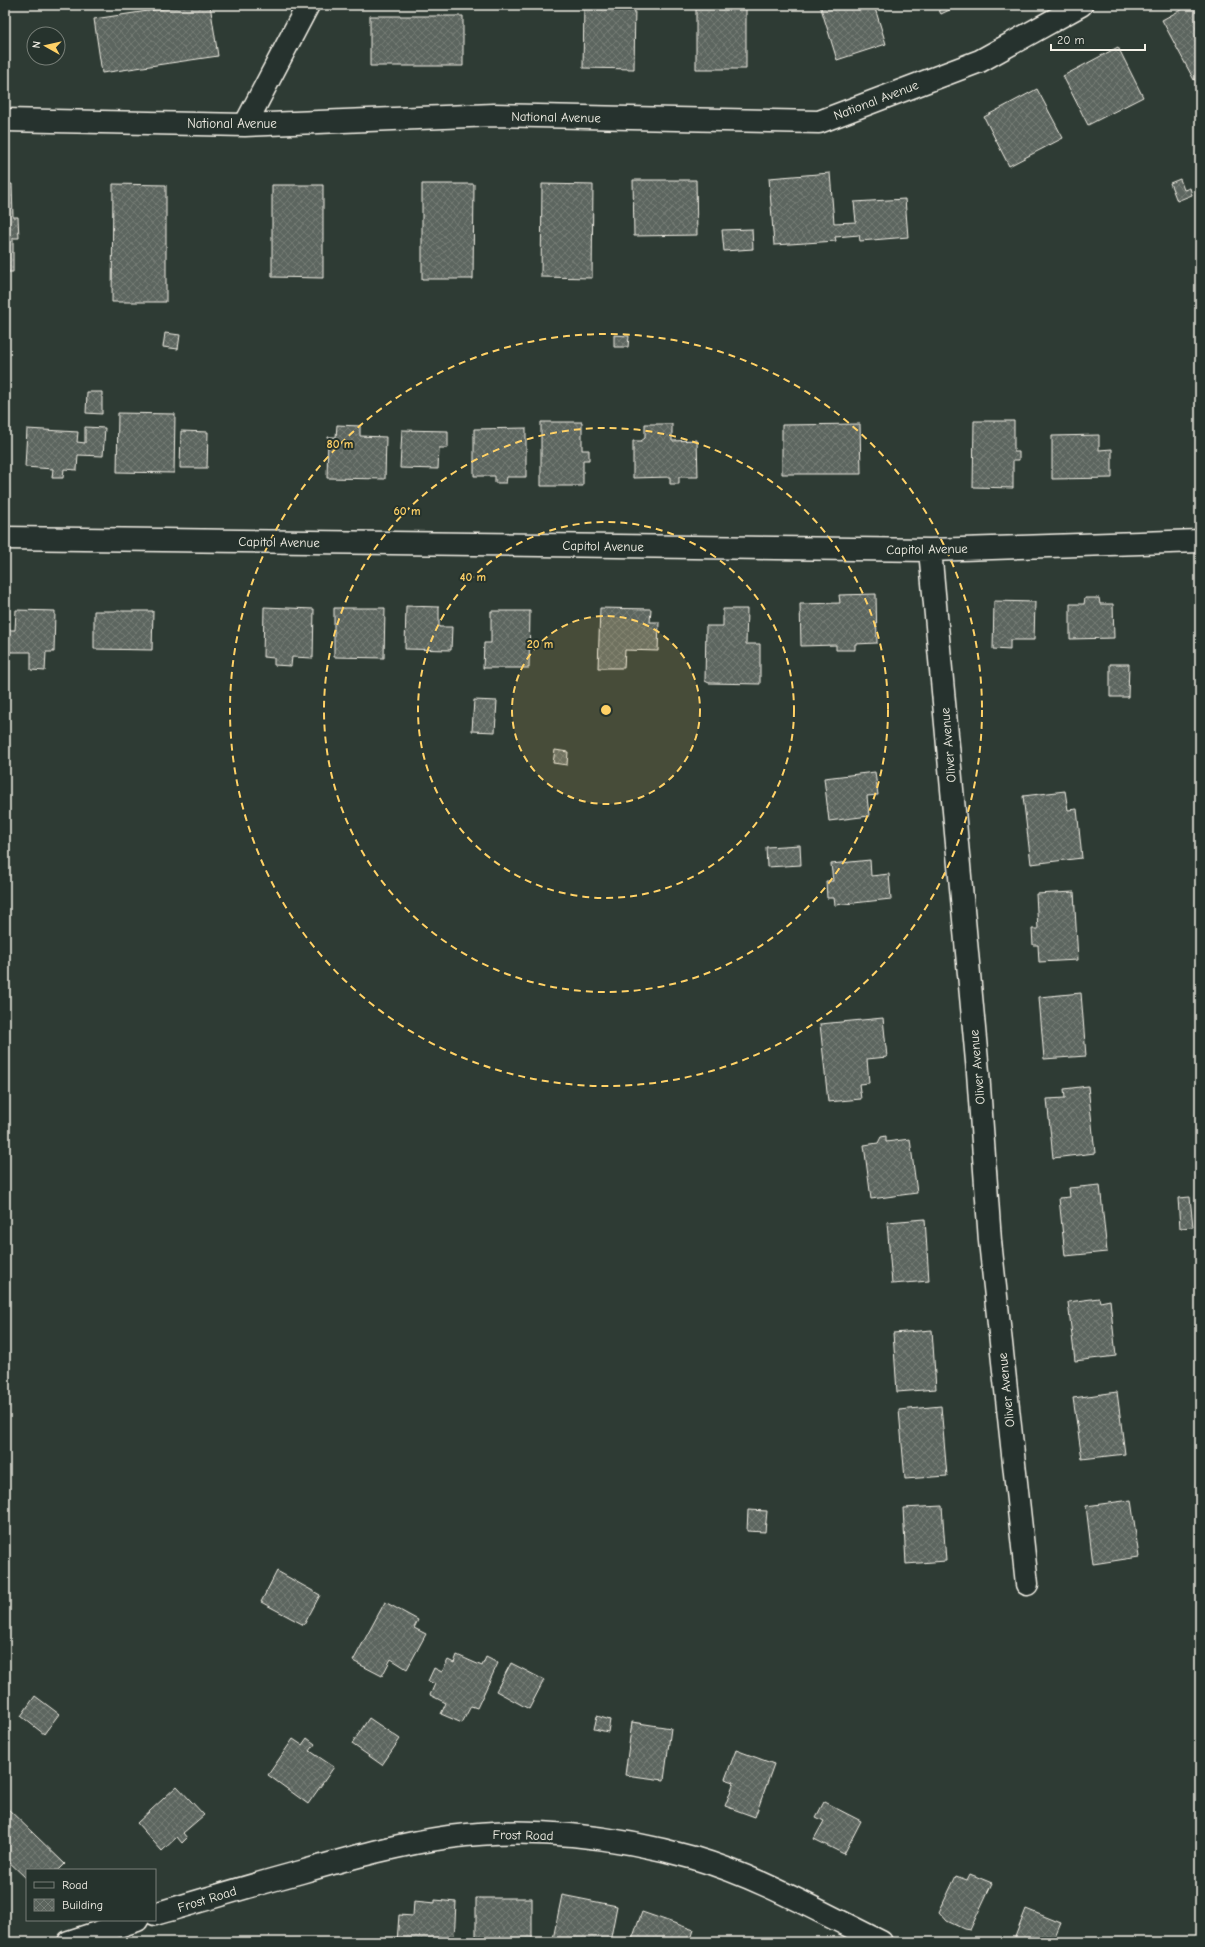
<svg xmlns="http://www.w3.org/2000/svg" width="1205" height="1947" viewBox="0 0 1205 1947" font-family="'Comic Neue',sans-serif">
  <defs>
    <pattern id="building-cross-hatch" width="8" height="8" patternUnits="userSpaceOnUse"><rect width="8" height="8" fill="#5c655e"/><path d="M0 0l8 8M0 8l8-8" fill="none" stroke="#747c75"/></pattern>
  </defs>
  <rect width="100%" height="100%" fill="#2e3b34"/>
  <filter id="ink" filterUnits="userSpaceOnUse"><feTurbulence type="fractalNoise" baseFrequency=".025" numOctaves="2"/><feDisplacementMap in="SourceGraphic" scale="8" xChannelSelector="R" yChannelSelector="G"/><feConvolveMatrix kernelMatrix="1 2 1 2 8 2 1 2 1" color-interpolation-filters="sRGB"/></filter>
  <g filter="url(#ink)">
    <!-- building -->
    <path fill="url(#building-cross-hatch)" stroke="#f4f1e8" d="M188,5H210L218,56L102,73L94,19Z
      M584,5H635L634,69L583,68Z
      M696,5H746V69H696Z
      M820,5H874L886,44L837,60Z
      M936,5H960L941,14Z
      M1190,5H1200V77L1194,80L1162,20Z
      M370,16H463V66H370Z
      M1118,47L1143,97L1088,125L1063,76Z
      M1037,89L1063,138L1009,166L984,117Z
      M830,173L834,223L856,222L854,202L905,199L908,237L860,241L859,235L835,237L836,241L774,245L769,178Z
      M1180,179L1184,190L1190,188L1192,195L1177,201L1170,183Z
      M633,180H696L697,235L634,236Z
      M5,184H12L13,217H18L19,238H13V272H5Z
      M113,184L166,185V302H112Z
      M422,184H474L473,279H422Z
      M542,184L593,185L592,278L541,277Z
      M272,185H323V278L272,277Z
      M752,229L753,249L724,251L722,230Z
      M165,333L180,335L178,349L163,347Z
      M614,335L629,336L628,347H614Z
      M87,392H102V414L86,413Z
      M118,413L175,414L174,473L117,472Z
      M974,421H1014V452H1019V460H1013V488L973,487Z
      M541,422H582V450H589V460H583V486H541Z
      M645,424H672V441L697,440L698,477H679V484H670V477L633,478V441H641L645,438Z
      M860,424L861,474H782V425Z
      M337,425L360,426V436L386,437L385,479L327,478L328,437H336Z
      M85,427L105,428L103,456L78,455L77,470L64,469L63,478H52L53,469L25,467L27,429L78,432L77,442L85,443Z
      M526,428V477H507L506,483H495V476H474V429Z
      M402,430L448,431V448H439L438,469L400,468Z
      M181,431L208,432L207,468H180Z
      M1099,435V450L1112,449V478L1052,479V436Z
      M876,594L877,643L855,644V650H836V645L801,646L800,604L840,603L839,595Z
      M1085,598H1099L1100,604H1113L1114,638L1070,639V604H1084Z
      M994,601L1035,602L1034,640H1010V650L993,649Z
      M406,606L439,607V627H452L451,650L405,649Z
      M264,607L314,609L313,658L292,657L291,666L274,665V658L263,657Z
      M334,608H385L384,658L334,657Z
      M600,608L651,609L650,622H659L658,651L625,650L624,668H598Z
      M723,609H747L746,644H760V684L709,683L705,681L706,626H723Z
      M16,610L55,611L54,652H46L45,671L31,670V652H5V630H15Z
      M94,611H153L152,650L94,649Z
      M491,611H530L529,668H483L484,643H491Z
      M1110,664H1129L1128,697H1110Z
      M474,700L497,701L495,732L472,731Z
      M555,750L568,752L567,765L553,763Z
      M875,772L878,795L867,796L869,816L829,821L824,778Z
      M1065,791L1068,810L1077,809L1082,858L1031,864L1023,796Z
      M800,845L801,865L767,867L766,847Z
      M870,860L871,876L889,874L891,899L835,905L834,898H827L826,881H833L831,864Z
      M1074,892L1078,960L1039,962L1038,945H1033L1032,929H1038L1036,894Z
      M1081,993L1086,1056L1044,1059L1039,997Z
      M883,1018L887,1057L867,1059L869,1083L859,1084L861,1099L828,1102L820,1024Z
      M1088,1086L1095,1153L1053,1158L1047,1099L1065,1098L1064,1089Z
      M886,1136V1142L910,1139L917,1193L871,1199L864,1145L878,1143L881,1137Z
      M1100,1185L1107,1252L1065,1256L1059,1198L1070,1197L1069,1188Z
      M1190,1197L1193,1227L1180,1228L1178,1198Z
      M925,1219L929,1281L892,1284L887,1222Z
      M1099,1298L1100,1302L1110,1300L1116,1356L1075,1361L1068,1302Z
      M932,1330L936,1389L897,1392L893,1333Z
      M1117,1392L1125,1454L1082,1459L1073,1398Z
      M941,1406L947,1476L905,1479L899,1410Z
      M1131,1500L1139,1557L1093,1564L1086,1506Z
      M942,1506L946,1561L906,1564L903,1508Z
      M748,1510L767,1511L765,1532L747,1531Z
      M277,1571L320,1595L304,1625L261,1602Z
      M385,1602L418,1620L414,1628L426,1634L407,1669L391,1659L382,1676L353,1661Z
      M457,1655L482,1666L486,1657L498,1663L477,1708L471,1706L462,1723L441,1714L446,1703L430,1695L435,1684L428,1681L434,1668L442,1672L448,1660L454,1663Z
      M511,1663L544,1680L529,1709L496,1691Z
      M35,1696L59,1714L44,1734L21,1716Z
      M597,1716L610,1720L608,1732L594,1729Z
      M369,1718L400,1739L382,1765L352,1744Z
      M632,1722L671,1728L664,1780L625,1775Z
      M307,1738L315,1744L310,1751L334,1767L308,1804L268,1775L293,1739L302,1745Z
      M736,1750L774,1764L755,1817L725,1806L734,1782L725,1779Z
      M177,1786L204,1815L183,1833L187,1838L182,1843L177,1837L162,1851L137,1823Z
      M824,1802L861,1821L844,1854L814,1839L824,1821L816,1817Z
      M5,1806L65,1864L59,1870H27V1879L5,1858Z
      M970,1874L992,1883L970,1930L964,1929L947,1921L939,1912L956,1876L967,1880Z
      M562,1895L617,1906L610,1942H571L553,1939Z
      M476,1898H532V1942H476Z
      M435,1900L456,1902L454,1942H397L399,1915L413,1916L414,1901L435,1903Z
      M1026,1909L1061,1923L1053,1942H1013Z
      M642,1912L694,1930L690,1942H631Z"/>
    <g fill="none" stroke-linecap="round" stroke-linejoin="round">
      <!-- street casing -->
      <g stroke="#f4f1e8" stroke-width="25">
        <path id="street" d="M5,120L245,125L494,115L819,122L980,61L1081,5
          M245,125L308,5
          M5,538L930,550L1200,541
          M930,550L978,1072L990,1241L1027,1584"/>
      </g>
      <!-- secondary casing -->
      <g stroke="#f4f1e8" stroke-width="25">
        <path id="secondary" d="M155,1914C204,1900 252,1885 301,1872C350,1858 399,1844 449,1837C530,1826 616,1836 694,1858C759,1877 820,1912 881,1942
          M69,1942L137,1920"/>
      </g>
      <!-- street -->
      <use href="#street" stroke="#26332d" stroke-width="22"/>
      <!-- secondary -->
      <use href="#secondary" stroke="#26332d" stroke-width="22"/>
    </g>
  </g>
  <!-- distance rings -->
  <circle cx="606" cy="710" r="94" fill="#ffd166" fill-opacity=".12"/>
  <g fill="none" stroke="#ffd166" stroke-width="2" stroke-dasharray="7 5">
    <circle cx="606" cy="710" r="94"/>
    <circle cx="606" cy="710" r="188"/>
    <circle cx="606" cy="710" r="282"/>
    <circle cx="606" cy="710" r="376"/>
  </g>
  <g text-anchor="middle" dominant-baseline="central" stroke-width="4" stroke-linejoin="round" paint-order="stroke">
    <!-- street labels -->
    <g font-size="13" fill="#f4f1e8" stroke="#26332d">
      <text transform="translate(876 100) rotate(-21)">National Avenue</text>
      <text transform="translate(556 117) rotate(1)">National Avenue</text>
      <text x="232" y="123">National Avenue</text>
      <text transform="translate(279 542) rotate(1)">Capitol Avenue</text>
      <text transform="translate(603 546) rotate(1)">Capitol Avenue</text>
      <text transform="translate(927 549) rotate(-1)">Capitol Avenue</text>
      <text transform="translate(948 745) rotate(-95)">Oliver Avenue</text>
      <text transform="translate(977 1067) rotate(-95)">Oliver Avenue</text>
      <text transform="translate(1006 1390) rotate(-96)">Oliver Avenue</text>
      <text transform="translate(523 1835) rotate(1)">Frost Road</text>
      <text transform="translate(207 1899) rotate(-17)">Frost Road</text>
    </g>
  </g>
  <circle cx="606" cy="710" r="6" fill="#ffd166" stroke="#26332d" stroke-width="2"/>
  <g font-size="12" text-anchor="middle" font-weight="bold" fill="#ffd166" stroke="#26332d" stroke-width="4" stroke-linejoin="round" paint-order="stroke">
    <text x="340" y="448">80 m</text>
    <text x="407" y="515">60 m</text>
    <text x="473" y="581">40 m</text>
    <text x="540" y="648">20 m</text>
  </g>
  <!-- margin -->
  <rect width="1205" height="1947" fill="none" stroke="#26332d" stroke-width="20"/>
  <rect x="10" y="10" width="1185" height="1927" fill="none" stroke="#f4f1e8" stroke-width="1.5" filter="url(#ink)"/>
  <!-- legend -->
  <rect x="26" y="1869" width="130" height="52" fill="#26332d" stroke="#787f78"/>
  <rect x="34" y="1882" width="20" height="6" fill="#26332d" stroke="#787f78"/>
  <text x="62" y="1889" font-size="12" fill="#f4f1e8">Road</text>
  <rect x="34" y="1899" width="20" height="12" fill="url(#building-cross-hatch)" stroke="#787f78"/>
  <text x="62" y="1909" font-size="12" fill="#f4f1e8">Building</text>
  <!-- north arrow -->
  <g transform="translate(46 46) rotate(278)"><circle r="19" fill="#26332d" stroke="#787f78"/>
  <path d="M0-3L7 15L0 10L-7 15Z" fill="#ffd166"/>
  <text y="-6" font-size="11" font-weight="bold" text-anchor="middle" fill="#f4f1e8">N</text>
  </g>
  <!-- scale -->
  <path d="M1051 44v6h94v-6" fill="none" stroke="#f4f1e8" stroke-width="2"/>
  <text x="1057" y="44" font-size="12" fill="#f4f1e8" stroke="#26332d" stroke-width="3" paint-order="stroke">20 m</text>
</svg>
